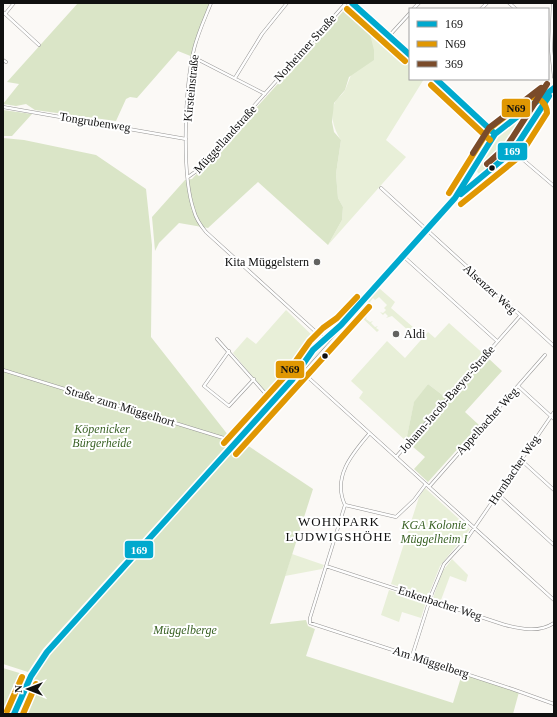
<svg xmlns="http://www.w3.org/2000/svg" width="557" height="717" viewBox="0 0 557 717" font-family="Georgia,serif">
  <rect width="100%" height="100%" fill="#fbf9f6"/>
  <!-- green -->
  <path fill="#e8efd8" d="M349,5L410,60V79H424L386,140L406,157L328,245L342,220L343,207L338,198L336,174L341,140C334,130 329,114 335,102C338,97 344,94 346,88C353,69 361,52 370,34L357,19Z
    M531,109L536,113L518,142L507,156L483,174H479L476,170V167L493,140L503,130Z
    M379,288L395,302L391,308L414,328L410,332L392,316L386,318L388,316L385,313L383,315L380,312L383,313L386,310L384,308L387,305L379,297L375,300L373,298L370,302L371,304L368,301Z
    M365,304L368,308L365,307L362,311L364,313L362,315L365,318L367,316L366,319L370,322L373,321L371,323L375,327L378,326L376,328L379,330L377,332L357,313Z
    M286,310L317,340L296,364L291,375L272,396L264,391L233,353L247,337L256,344Z
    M449,323L487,357L449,400L428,384L414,403L406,441L359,398L363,392L351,381L387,341L405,358L428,332L435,338Z
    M425,488L470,529L440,566L428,596L391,584L419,497Z
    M292,554L324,565L322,569L285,576Z
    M452,559L468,575L466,582L450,576L441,600L433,598L442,572Z
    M389,590L426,602L421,618L402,612L399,622L381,615Z"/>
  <!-- forest -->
  <path fill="#dae5c7" d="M78,3H212L199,34L193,57L178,51L137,98L130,97L126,99L116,121L35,110L26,104L16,106L3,104L19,84L7,82Z
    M349,5L357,19L370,34L374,50V60L349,77L345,90L334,103L332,122L334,132L341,140L336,174L338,198L343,207L342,220L328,245L258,182L208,228L179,223L159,243L155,251L152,217L185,180L192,179Z
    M3,110L32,114L12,136H3Z
    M3,138L24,140L96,155L146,189L152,245L151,337L232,440L43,649L28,672L3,664Z
    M487,357L502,371L465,412L479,425L428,482L414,469L425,457L406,441L414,402L428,384L449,400Z
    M241,441L313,489L270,624L306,620L308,626L315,629L306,656L453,703L462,674L519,692L513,714H17L35,674L52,651L208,480Z
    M3,668L26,675L9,714H3Z"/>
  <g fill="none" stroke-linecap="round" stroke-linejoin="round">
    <!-- street casing -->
    <g stroke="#969594" stroke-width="3.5">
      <path id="street" d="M211,3C205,18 198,33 194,49C185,87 181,174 194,211C196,219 201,226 206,232L327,342
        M509,3L516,9
        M553,3L551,49L554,77
        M413,9L419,3
        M481,9L487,3
        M3,12L39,45
        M5,14L14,3
        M389,36L410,13
        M193,57L265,94
        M3,60L6,62
        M235,78L262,34L287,3
        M3,107L186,139
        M513,151L554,186
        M188,177L195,172L346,3
        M381,188L554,346
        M403,256L497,341
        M217,339L264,392L274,401
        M229,351L204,386L229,406L254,379
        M3,370L230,440L236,444
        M300,370L554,600
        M518,386L554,419
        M369,434C352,454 332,477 345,505L310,618V623L512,689L554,704
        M396,457L520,316
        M521,460L554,490
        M429,487L545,355
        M498,494L554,545
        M345,505L396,517L414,500L426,484
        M326,566L505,625C522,629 539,633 554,623
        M412,656L432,593L444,564L466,540L554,412"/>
    </g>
    <!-- secondary casing -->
    <g stroke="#8c8c8a" stroke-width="4.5">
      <path id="secondary" d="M352,3L410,55
        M436,79L495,134
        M456,197L495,134L552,90
        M294,377C303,358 319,340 337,328
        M14,714L31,676L47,652L207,476L455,198L513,151L554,88"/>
    </g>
    <!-- street -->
    <use href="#street" stroke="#fefefe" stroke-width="2.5"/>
    <!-- secondary -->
    <use href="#secondary" stroke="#f4f2ec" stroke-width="3.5"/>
    <!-- bus-1 casing -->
    <g stroke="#fff" stroke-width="9">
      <path id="bus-1" d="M352,3L410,55
        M436,79L495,134
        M461,194L513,151L549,96
        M14,714L31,676L47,652L292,380L313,350L341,325L455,198L495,134L554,88"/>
    </g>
    <!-- bus-2 casing -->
    <g stroke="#fff" stroke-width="9">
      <path id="bus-2" d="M347,9L405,61
        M431,85L490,140
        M449,193L489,129L529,98C538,95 547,104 547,113L519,157L461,204
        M224,443L286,375L310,341L323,328L337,318L357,297
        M236,454L369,307
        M7,711L22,677
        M23,714L36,684"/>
    </g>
    <!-- bus-3 casing -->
    <g stroke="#fff" stroke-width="9">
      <path id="bus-3" d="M473,153L489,128L541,88
        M487,164L507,146L547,84"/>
    </g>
    <!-- bus-1 -->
    <use href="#bus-1" stroke="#00a9ce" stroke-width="6"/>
    <!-- bus-2 -->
    <use href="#bus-2" stroke="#e09702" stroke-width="6"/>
    <!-- bus-3 -->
    <use href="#bus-3" stroke="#7a4b2a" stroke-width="6"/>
  </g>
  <!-- markers -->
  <g fill="#101010" stroke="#fff" stroke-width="1.5">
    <circle cx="492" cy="168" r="3.5"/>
    <circle cx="325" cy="356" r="3.5"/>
  </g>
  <g fill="#626260" stroke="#fff" stroke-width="1.5">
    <circle cx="317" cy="262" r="4"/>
    <circle cx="396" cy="334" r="4"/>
  </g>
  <g text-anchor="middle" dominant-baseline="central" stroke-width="4" stroke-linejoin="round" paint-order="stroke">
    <!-- street labels -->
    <g font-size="12" fill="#101010" stroke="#fff">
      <text transform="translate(305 48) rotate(-48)">Norheimer Straße</text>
      <text transform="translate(191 88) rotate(-84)">Kirsteinstraße</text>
      <text transform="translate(95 122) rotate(9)">Tongrubenweg</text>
      <text transform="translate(225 139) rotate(-48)">Müggellandstraße</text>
      <text transform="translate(490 289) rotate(42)">Alsenzer Weg</text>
      <text transform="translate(447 399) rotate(-49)">Johann-Jacob-Baeyer-Straße</text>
      <text transform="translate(120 406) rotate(17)">Straße zum Müggelhort</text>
      <text transform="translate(487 421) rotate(-48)">Appelbacher Weg</text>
      <text transform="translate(514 470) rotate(-56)">Hornbacher Weg</text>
      <text transform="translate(440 603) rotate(18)">Enkenbacher Weg</text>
      <text transform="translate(431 662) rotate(18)">Am Müggelberg</text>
    </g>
    <!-- poi labels -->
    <g font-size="12" fill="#101010" stroke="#fff" text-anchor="end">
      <text x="309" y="262">Kita Müggelstern</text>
      <text x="404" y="334" text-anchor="start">Aldi</text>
    </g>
    <!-- park labels -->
    <g font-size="12" font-style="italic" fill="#3a6225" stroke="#fff">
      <text x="102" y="429">Köpenicker<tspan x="102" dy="14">Bürgerheide</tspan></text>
      <text x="434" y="525">KGA Kolonie<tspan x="434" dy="14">Müggelheim I</tspan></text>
      <text x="185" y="630">Müggelberge</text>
    </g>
    <!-- neighbourhood labels -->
    <g font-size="13" letter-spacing="1" fill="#101010" stroke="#fff">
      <text x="339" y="521">WOHNPARK<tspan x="339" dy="15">LUDWIGSHÖHE</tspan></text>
    </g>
  </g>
  <g stroke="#fff" stroke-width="1.5">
    <rect x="501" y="98" width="30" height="20" rx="4" fill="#e09702"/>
    <rect x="497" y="142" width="31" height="19" rx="4" fill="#00a9ce"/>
    <rect x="275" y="360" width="30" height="19" rx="4" fill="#e09702"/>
    <rect x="124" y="540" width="30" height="19" rx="4" fill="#00a9ce"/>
  </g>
  <g font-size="11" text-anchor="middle" font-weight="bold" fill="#fff">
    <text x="512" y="155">169</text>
    <text x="139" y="554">169</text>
  </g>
  <g font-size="11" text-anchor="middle" font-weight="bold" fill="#111">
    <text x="516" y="112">N69</text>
    <text x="290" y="373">N69</text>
  </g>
  <!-- border -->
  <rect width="557" height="717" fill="none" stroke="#101010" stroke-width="8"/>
  <!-- legend -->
  <rect x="409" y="8" width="140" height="72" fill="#ffffff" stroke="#9f9f9f"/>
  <rect x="417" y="21" width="20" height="6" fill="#00a9ce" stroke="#9f9f9f"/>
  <text x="445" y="28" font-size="12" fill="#101010">169</text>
  <rect x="417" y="41" width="20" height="6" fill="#e09702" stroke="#9f9f9f"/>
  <text x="445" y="48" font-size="12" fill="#101010">N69</text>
  <rect x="417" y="61" width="20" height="6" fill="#7a4b2a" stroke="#9f9f9f"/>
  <text x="445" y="68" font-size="12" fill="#101010">369</text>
  <!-- north arrow -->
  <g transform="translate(28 689) rotate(270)" stroke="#ffffff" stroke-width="3" paint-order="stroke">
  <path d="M0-3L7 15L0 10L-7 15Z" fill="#101010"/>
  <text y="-6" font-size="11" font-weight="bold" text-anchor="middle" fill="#101010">N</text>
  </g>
</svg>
